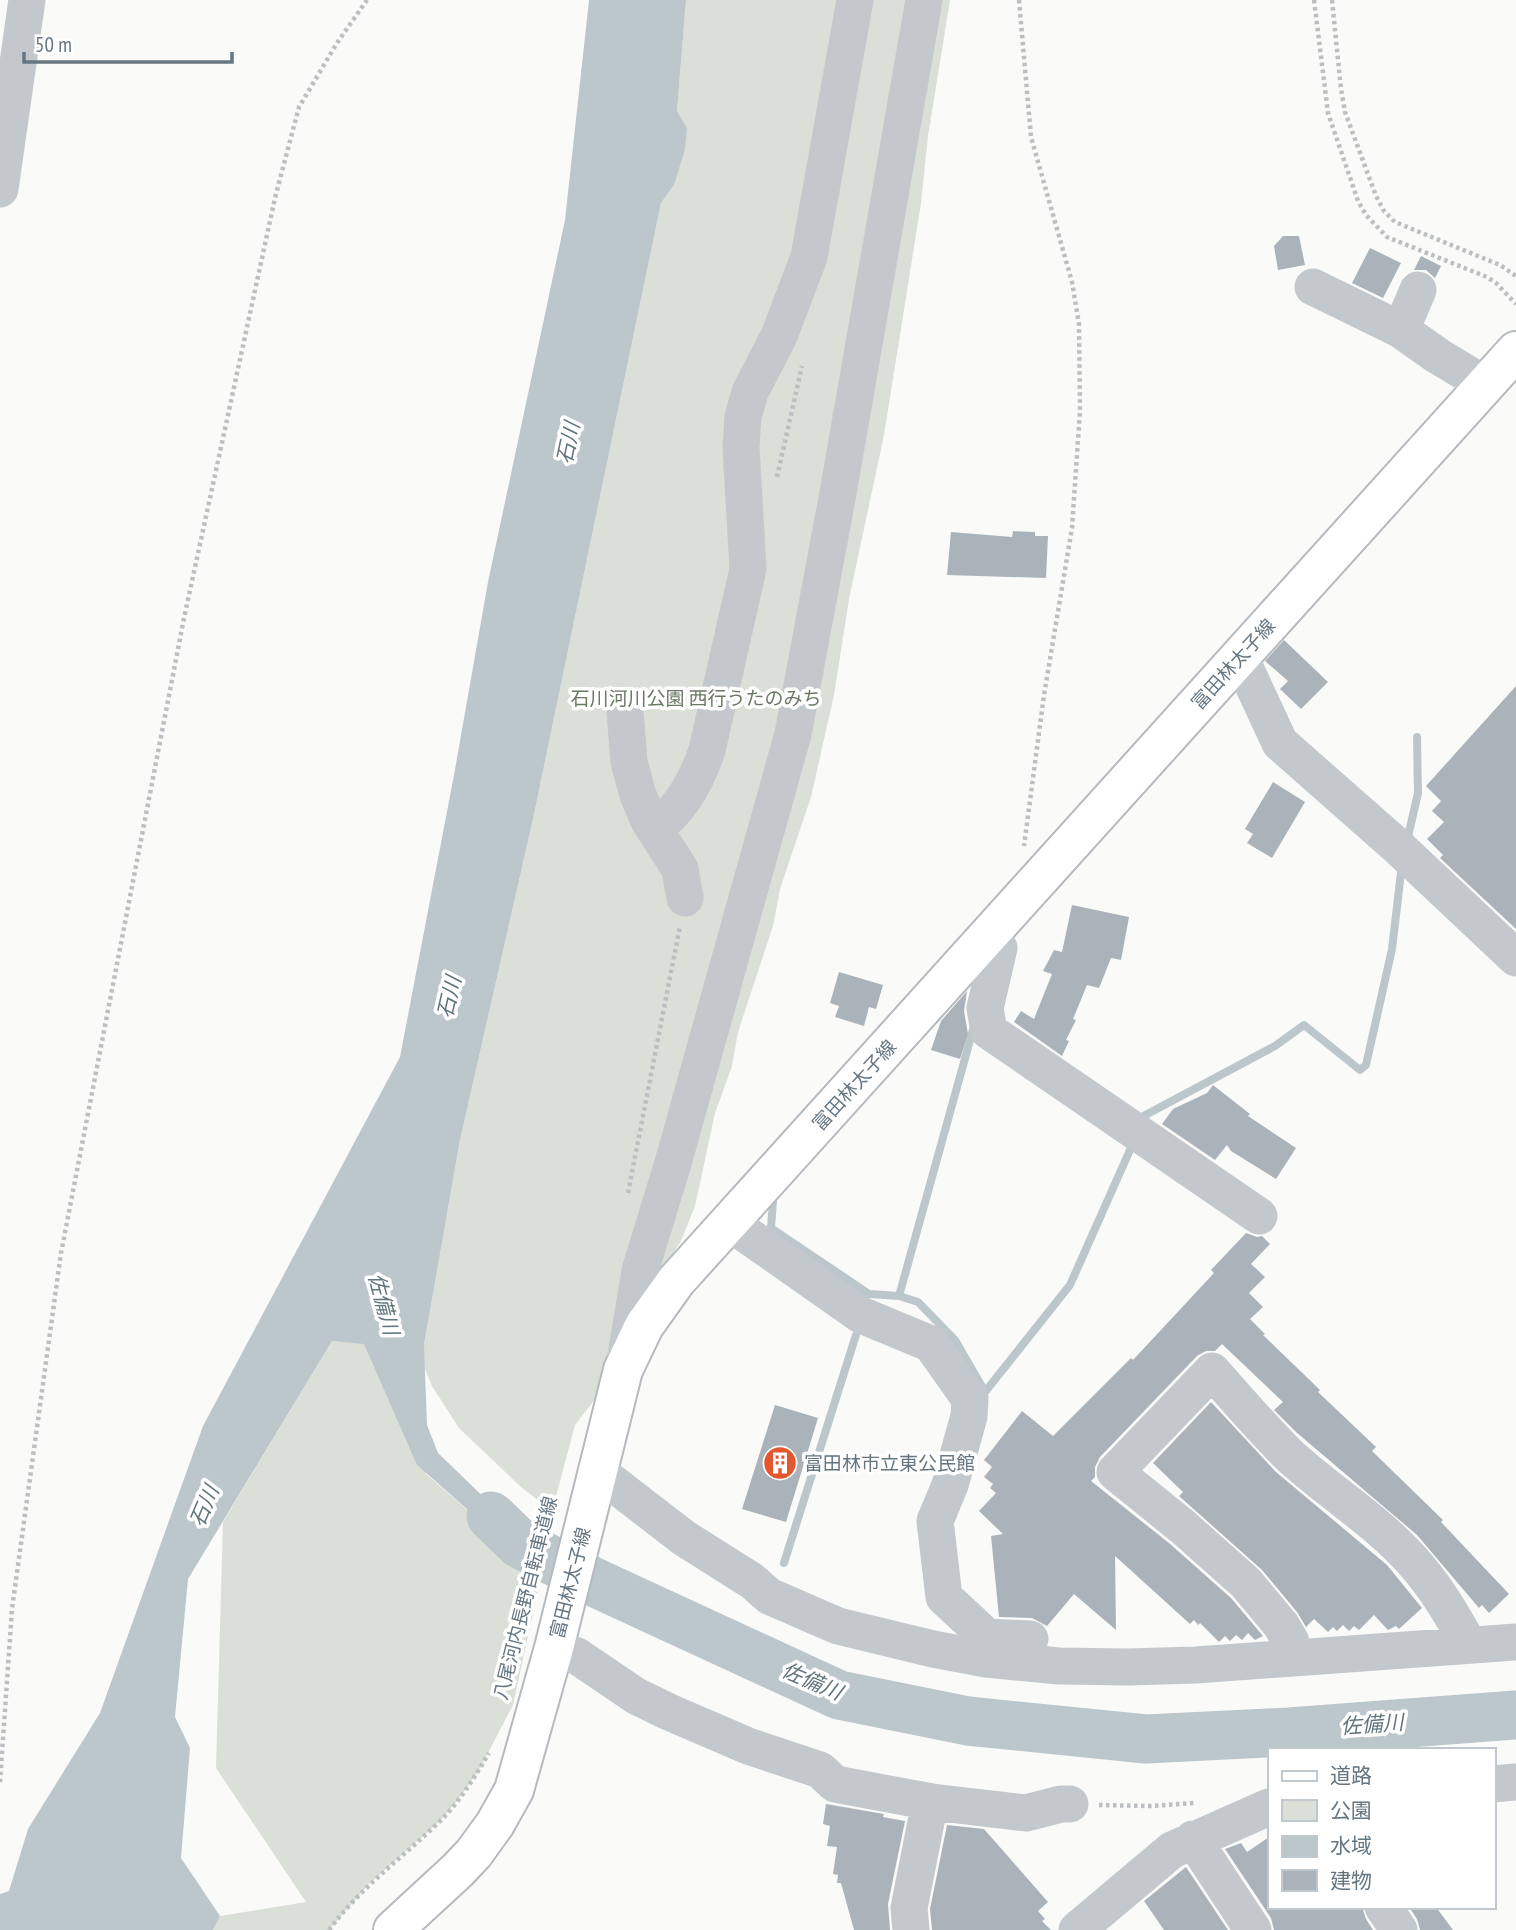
<svg xmlns="http://www.w3.org/2000/svg" width="1516" height="1930" viewBox="0 0 1516 1930" font-family="'PT Sans Narrow','Noto Sans JP',sans-serif">
  <rect width="100%" height="100%" fill="#fafaf8"/>
  <!-- green -->
  <path fill="#dadfd7" d="M686,0H950L928,136L921,203L884,435L849,599L834,695L811,797L780,889L773,926L738,1032L732,1066L715,1113L695,1206L681,1241L657,1277L608,1362L596,1398L575,1425L552,1511L521,1487L459,1428L432,1386L423,1364L424,1345L460,1140L533,819L661,203L674,185L687,128L677,111Z
    M332,1341L364,1343L426,1474L518,1554L544,1562L513,1705L478,1772L458,1800L439,1822L370,1883L329,1930H213L220,1916L306,1902L216,1768L223,1522Z"/>
  <!-- water -->
  <path fill="#bbc7cb" d="M589,0H686L677,111L687,128L685,149L674,185L661,203L533,819L460,1140L424,1345L427,1425L438,1453L525,1537L547,1549L544,1562L518,1554L417,1465L364,1344L332,1341L188,1579L175,1717L190,1748L181,1858L220,1916L213,1930H0V1894L9,1891L28,1829L100,1713L203,1426L400,1057L454,775L488,582L565,220Z"/>
  <g fill="none" stroke-linecap="round" stroke-linejoin="round">
    <!-- stream -->
    <path stroke="#bbc7cb" stroke-width="8" d="M1407,841L1418,793L1417,737
      M1138,1121V1119L1275,1046L1304,1025L1360,1070L1366,1065L1392,949L1402,864
      M773,1201L771,1228L869,1294L899,1296L918,1302L955,1340L985,1392L1070,1285L1134,1141
      M899,1296L974,1026
      M784,1563L856,1335"/>
    <!-- river -->
    <path stroke="#bbc7cb" stroke-width="49" d="M491,1516L520,1544L596,1583L839,1695L968,1721L1146,1739L1289,1732L1516,1715"/>
  </g>
  <!-- building -->
  <path fill="#aab3b9" d="M1283,236H1299L1305,265L1278,270L1274,246Z
    M1370,248L1401,263L1383,298L1352,283Z
    M1421,256L1441,266L1435,278L1426,270H1414Z
    M1013,531L1035,532V536H1048L1046,578L947,575L951,532L1012,537Z
    M1284,640L1328,682L1301,709L1280,689L1288,681L1265,661Z
    M1516,686V929L1440,858L1443,855L1427,839L1444,822L1432,811L1441,801L1426,786Z
    M1273,782L1305,802L1272,858L1247,843L1253,834L1245,829Z
    M1072,905L1129,917L1121,960L1111,958L1099,988L1087,985L1073,1019L1076,1020L1066,1040L1069,1041L1062,1056L1014,1022L1021,1011L1034,1019L1052,974L1043,971L1054,950L1062,952Z
    M839,972L883,985L876,1009L869,1007L864,1026L835,1017L839,1006L830,1003Z
    M967,991L964,1011L968,1034L960,1059L931,1050L941,1021Z
    M1213,1085L1250,1114L1248,1116L1296,1148L1276,1179L1231,1151L1227,1145L1215,1160L1162,1124L1173,1109L1207,1093Z
    M1246,1233L1257,1237L1262,1236L1270,1244L1251,1264L1265,1277L1249,1293L1263,1307L1250,1319L1265,1334L1263,1335L1320,1390L1318,1392L1376,1447L1372,1451L1443,1520L1441,1522L1509,1594L1489,1613L1482,1605L1479,1608L1417,1535L1296,1432L1274,1410L1283,1402L1222,1344L1215,1351H1206L1197,1356L1100,1457L1095,1467V1477L1091,1481L1169,1543L1231,1598L1263,1636L1255,1640L1248,1633L1242,1640L1236,1635L1230,1641L1225,1636L1219,1642L1200,1623L1198,1625L1194,1620L1190,1624L1115,1556L1116,1630L1074,1594L1047,1626L1032,1618L999,1617L991,1536L1003,1534L979,1511L996,1493L990,1488L993,1484L984,1477L992,1467L984,1460L1022,1411L1053,1436L1131,1358L1133,1360L1214,1273L1211,1270Z
    M1211,1402L1276,1472L1387,1565L1422,1608L1399,1629L1396,1626L1388,1630L1374,1615L1359,1630L1354,1626L1349,1631L1343,1625L1337,1631L1333,1627L1328,1632L1314,1619L1306,1627L1297,1612L1262,1570L1179,1496L1183,1492L1153,1463Z
    M775,1405L818,1418L786,1522L742,1509Z
    M826,1804L884,1814L883,1817L905,1821L888,1904L890,1930H854L841,1883H837L838,1875L833,1874L837,1847L827,1846L830,1826L823,1824Z
    M947,1825L984,1829L1048,1902L1038,1911L1045,1919L1042,1921L1051,1930H932L930,1909Z
    M1269,1837V1907H1362L1366,1919L1373,1930H1274L1271,1918L1225,1849L1241,1843L1247,1852Z
    M1186,1867L1228,1930H1164L1144,1901Z
    M1409,1907H1436L1453,1930H1420L1417,1919Z"/>
  <g fill="none" stroke-linecap="round" stroke-linejoin="round">
    <!-- major casing -->
    <g stroke="#b5babe" stroke-width="42">
      <path id="major" d="M393,1930L458,1870L474,1853L495,1824L514,1790L554,1648L623,1370L644,1326L676,1281L1516,351"/>
    </g>
    <!-- path -->
    <path stroke="#bbbfc2" stroke-width="4.5" stroke-dasharray="3.5 3.5" stroke-linecap="butt" d="M1019,0L1031,137L1072,282L1079,324L1080,411L1072,528L1044,695L1024,846
      M1314,0L1328,113L1358,201L1366,215L1387,237L1487,277L1496,283L1516,304
      M1332,0L1341,89L1345,112L1376,196L1384,211L1395,222L1500,265L1516,276
      M777,477L802,366
      M628,1193L680,926
      M0,1782L12,1609L61,1253L184,618L275,198L299,107L337,43L367,0
      M1099,1805L1150,1806L1195,1803
      M329,1930C360,1888 401,1859 438,1823C459,1803 474,1778 489,1753"/>
    <!-- minor -->
    <path stroke="#c3c8cc" stroke-width="37" d="M0,189L27,0
      M1313,287L1401,330L1438,356L1486,385
      M1401,330L1418,290
      M1240,657L1280,743L1397,846L1516,958
      M625,712L629,762L638,795L649,821L680,869L685,898
      M654,829C681,810 697,780 707,750L748,569L741,447L743,417L750,392L779,336L809,257L855,0
      M988,936L999,948L985,1008L989,1031L1259,1216
      M730,1223L861,1315L931,1344L970,1399L969,1416L950,1485L935,1521L944,1597L987,1637L1030,1639
      M626,1356L640,1271L673,1163L793,734L838,493L924,0
      M597,1471L684,1538L752,1581L769,1596L838,1626L933,1649L986,1659L1059,1666L1128,1667L1196,1665L1516,1642
      M554,1648L577,1656L636,1696L669,1712L748,1746L820,1770L835,1784L932,1802L1026,1813L1061,1804H1070
      M1292,1658L1291,1642L1281,1625L1246,1583L1183,1527L1115,1472L1212,1371C1238,1400 1263,1430 1291,1457C1332,1494 1380,1523 1416,1565C1438,1590 1453,1617 1469,1645
      M1493,1784L1516,1782
      M1193,1839L1253,1930
      M1383,1907L1399,1930
      M911,1930L909,1908L930,1802
      M1077,1930L1172,1850L1269,1807"/>
    <!-- major -->
    <use href="#major" stroke="#fff" stroke-width="38"/>
  </g>
  <!-- icons -->
  <defs>
    <g id="building-disc" transform="scale(1.75)"><circle r="9.5" fill="#e4572e" stroke="#fff"/><path d="M-4-6H4V6H1V3H-1V6H-4ZM-2.5-4.3h1.7v1.8h-1.7ZM.8-4.3h1.7v1.8H.8ZM-2.5-1h1.7V.8h-1.7ZM.8-1h1.7V.8H.8Z" fill="#fff"/></g>
  </defs>
  <g fill-rule="evenodd">
    <use href="#building-disc" x="780" y="1463"/>
  </g>
  <g text-anchor="middle" dominant-baseline="central" stroke-width="7" stroke-linejoin="round" paint-order="stroke">
    <!-- street labels -->
    <g font-size="19" fill="#657683" stroke="#fff">
      <text transform="translate(1233 664) rotate(-48)">富田林太子線</text>
      <text transform="translate(854 1085) rotate(-48)">富田林太子線</text>
      <text transform="translate(570 1583) rotate(-76)">富田林太子線</text>
      <text transform="translate(525 1598) rotate(-76)">八尾河内長野自転車道線</text>
    </g>
    <!-- park labels -->
    <g font-size="19" fill="#687a64" stroke="#fff">
      <text x="696" y="698">石川河川公園 西行うたのみち</text>
    </g>
    <!-- poi labels -->
    <g font-size="19" fill="#657683" stroke="#fff" text-anchor="start">
      <text x="804" y="1463">富田林市立東公民館</text>
    </g>
    <!-- water labels -->
    <g font-size="21" font-style="italic" fill="#60757c" stroke="#fff">
      <text transform="translate(568 443) rotate(-78)">石川</text>
      <text transform="translate(449 997) rotate(-77)">石川</text>
      <text transform="translate(384 1304) rotate(75)">佐備川</text>
      <text transform="translate(204 1506) rotate(-67)">石川</text>
      <text transform="translate(812 1681) rotate(23)">佐備川</text>
      <text transform="translate(1372 1724) rotate(-4)">佐備川</text>
    </g>
  </g>
  <!-- legend -->
  <rect x="1268" y="1748" width="228" height="161" fill="#ffffff" stroke="#c1c8cd" stroke-width="2"/>
  <rect x="1282" y="1771" width="35" height="10" fill="#ffffff" stroke="#c1c8cd" stroke-width="2"/>
  <text x="1330" y="1783" font-size="21" fill="#657683">道路</text>
  <rect x="1282" y="1800" width="35" height="21" fill="#dadfd7" stroke="#c1c8cd" stroke-width="2"/>
  <text x="1330" y="1818" font-size="21" fill="#657683">公園</text>
  <rect x="1282" y="1836" width="35" height="21" fill="#bbc7cb" stroke="#c1c8cd" stroke-width="2"/>
  <text x="1330" y="1853" font-size="21" fill="#657683">水域</text>
  <rect x="1282" y="1870" width="35" height="21" fill="#aab3b9" stroke="#c1c8cd" stroke-width="2"/>
  <text x="1330" y="1888" font-size="21" fill="#657683">建物</text>
  <!-- scale -->
  <path d="M24 52v10h208v-10" fill="none" stroke="#657683" stroke-width="3.5"/>
  <text x="35" y="52" font-size="21" fill="#657683" stroke="#ffffff" stroke-width="5" paint-order="stroke">50 m</text>
</svg>
